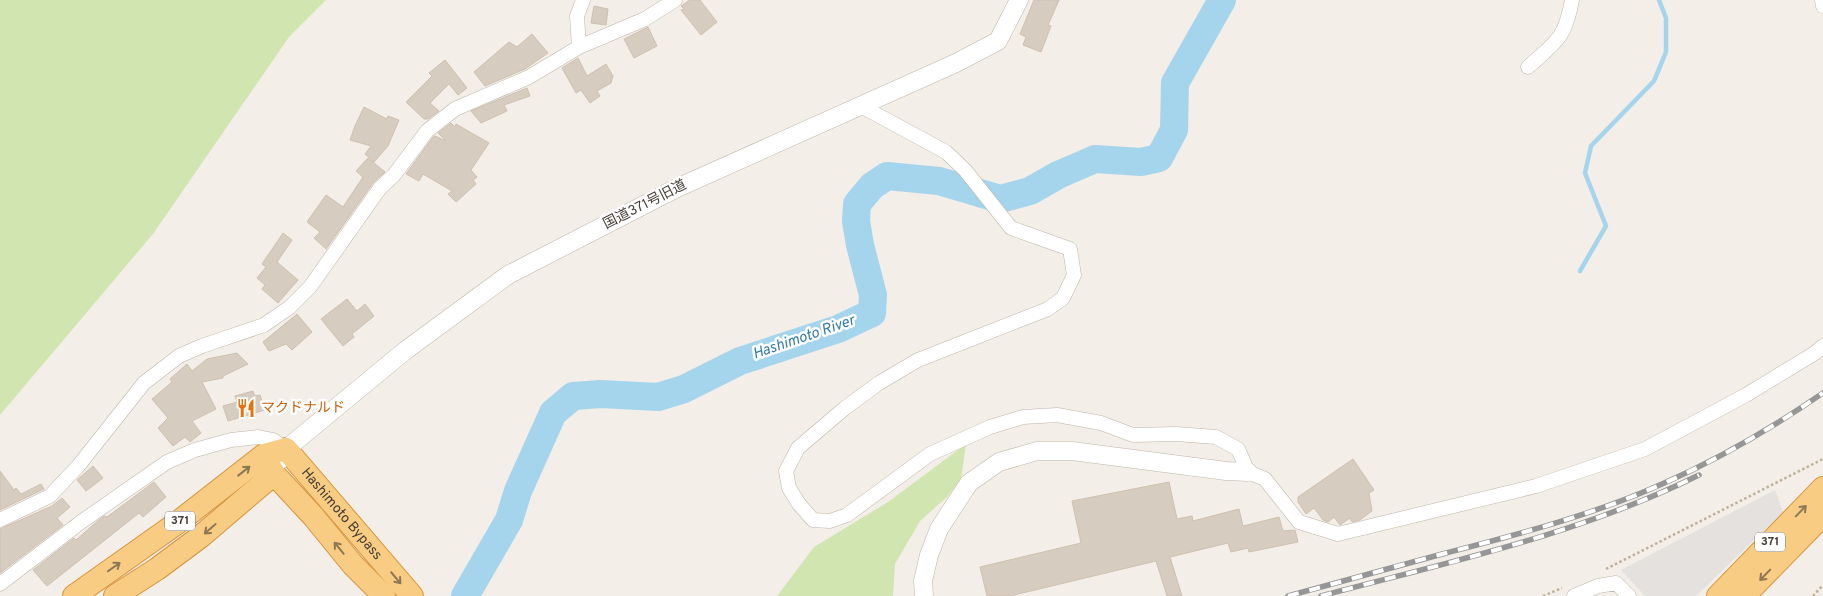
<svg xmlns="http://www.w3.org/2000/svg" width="1823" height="596" viewBox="0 0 1823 596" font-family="Overpass,'Noto Sans JP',sans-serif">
  <rect width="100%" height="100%" fill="#f3eee7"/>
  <!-- green -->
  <path fill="#d1e5b1" d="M0,0H326L289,37L153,234L0,415Z
    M966,444L961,479L947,497L920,521L895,564L893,596H777L814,547L888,502Z"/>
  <!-- parking -->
  <path fill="#e4e1df" d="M1775,490L1783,512L1696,596H1645L1621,570Z"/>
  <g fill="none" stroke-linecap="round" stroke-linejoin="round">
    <!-- stream -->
    <path stroke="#a5d4ed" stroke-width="4.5" d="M1580,271L1606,226L1585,173L1591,146L1654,81L1666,52V18L1659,0"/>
    <!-- river -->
    <path stroke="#a5d4ed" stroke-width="28" d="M465,596L509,520L518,491L553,413L573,396L601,394L658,397L684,389L740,361L838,329L872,313L873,295L860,245L856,221L857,204L872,186L887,176L939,181L1000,199L1030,191L1058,175L1095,159L1141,162L1159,158L1174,130L1175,83L1222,0"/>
  </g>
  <!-- building -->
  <path fill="#d7ccc0" stroke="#cec0b0" d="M690,0H700L717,22L701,35L681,10L684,9L681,6Z
    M1034,0H1059L1048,25L1051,26L1041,52L1023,45L1026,37L1020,34Z
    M594,6L608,9L606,25L591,23Z
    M648,27L657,46L634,58L624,39Z
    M532,34L548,53L525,69L485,86L474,72L509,42L517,47Z
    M578,58L587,76L606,64L613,76L611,83L597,91L600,96L590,103L581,90L576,93L562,68Z
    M445,60L467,88L458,95L449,84L430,103L439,111L428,119H424L406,102L432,76L429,73Z
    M527,88L530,96L504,105L507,111L481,123L471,111Z
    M364,107L387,119L388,116L399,120L388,146L374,162L365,154L371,146L350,140L355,126Z
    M451,123L455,127L456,124L489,143L471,170L477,177L473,180L476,184L456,202L448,194L452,191L423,174L419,181L406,174L433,137L435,136L446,141L438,133Z
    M368,158L385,172L373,183L326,249L314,238L320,232L307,222L326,195L343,207L363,177L356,171Z
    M283,233L292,240L277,262L298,280L278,303L262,289L265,285L257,278L266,267L262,264Z
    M347,299L357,311L365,304L374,316L352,334L354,337L343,346L321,319Z
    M297,314L312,332L292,350L286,344L269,351L263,342Z
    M237,353L248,364L223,376V378L202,382L216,409L192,421L201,433L190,442L185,437L173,446L158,428L168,418L152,399L172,382L170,379L187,364L192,371L207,359Z
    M253,391L255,396L260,395L265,410L228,421L223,406L237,402L235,396Z
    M1353,459L1374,490L1369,493L1372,511L1360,520L1352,522L1350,518L1340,525L1334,517L1328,522L1323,520L1314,508L1306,514L1298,502V497Z
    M93,466L103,478L86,491L77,480Z
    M0,471L14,490L16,488L21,494L41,484L44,489L0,510Z
    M154,482L166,497L143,517L139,513L47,586L33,570L74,538L76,540L101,518L105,516L107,517Z
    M1169,482L1177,519L1192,516L1193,521L1239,509L1243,526L1279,517L1283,531L1295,530L1298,542L1249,552L1248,548L1231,552L1228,543L1170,557L1182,596H1167L1156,561L1010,596H987L980,567L1081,543L1072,501Z
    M62,498L70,507L57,518L63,525L0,573V529L52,506Z"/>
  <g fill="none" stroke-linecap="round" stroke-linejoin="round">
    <!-- minor casing -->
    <g stroke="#beb5aa" stroke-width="15">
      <path id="minor" d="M1822,0L1823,6
        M579,47L577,16L583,0
        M1528,67C1556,42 1565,39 1572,0
        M861,106L946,152L965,170L1011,228L1070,249L1074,275L1063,298L1048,309L918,360L879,383L845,408L798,448L786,471L789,488L799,504L813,520L830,521L847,515L930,454L990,427L1023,417L1057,415L1101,423L1133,435L1176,434L1216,437L1238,449L1248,472L1265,479L1299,522L1338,534L1536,486L1645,449L1746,395L1815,353L1823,346
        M0,520L50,496L79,465L144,383L179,356L202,346L264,325L290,307L310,287L380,188L394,175L427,131L455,109L529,77L579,47L645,19L675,0
        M0,584L81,522L167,462L195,450L231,440L258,437L273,440L286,449
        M1574,596L1598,586L1616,583L1629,596"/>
    </g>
    <!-- tertiary casing -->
    <g stroke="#beb5aa" stroke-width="19">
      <path id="tertiary" d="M280,460L286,449L406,350L508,275L677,188L956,63L998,41L1019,0
        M924,596L923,581L929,555L939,529L969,483L999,462L1037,451H1072L1226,471L1248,472"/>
    </g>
    <!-- trunk casing -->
    <g stroke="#d6943d" stroke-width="24">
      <g id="trunk">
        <path d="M267,461L274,474L313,516L353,565L384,596"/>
        <path id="s1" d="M74,596L177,523L264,455L286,449L412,596"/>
        <path d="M115,596L157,569L200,537L274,474"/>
        <path d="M1718,596L1823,488"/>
        <path d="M1744,596L1823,515"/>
      </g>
    </g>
    <!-- path -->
    <path stroke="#bfb09c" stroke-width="2.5" stroke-dasharray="2.5 2.5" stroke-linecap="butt" d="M1606,569L1823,459
      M1543,596L1562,588
      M1813,596L1823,585"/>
    <!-- minor -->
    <use href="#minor" stroke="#fff" stroke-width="14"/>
    <!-- tertiary -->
    <use href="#tertiary" stroke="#fff" stroke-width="18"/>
    <!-- trunk -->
    <use href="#trunk" stroke="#f8cc83" stroke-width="22"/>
    <!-- rail casing -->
    <g stroke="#969696" stroke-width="5.5">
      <path id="rail" d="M1288,596C1341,582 1393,567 1446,553C1519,534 1593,515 1662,484C1719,459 1772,428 1823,393
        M1321,596C1449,562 1580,534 1699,475"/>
    </g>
    <!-- rail -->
    <use href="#rail" stroke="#fff" stroke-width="4" stroke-dasharray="11" stroke-linecap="butt"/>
  </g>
  <!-- one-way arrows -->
  <defs><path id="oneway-shaft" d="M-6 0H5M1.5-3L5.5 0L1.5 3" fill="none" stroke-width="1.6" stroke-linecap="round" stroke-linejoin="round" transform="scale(1.25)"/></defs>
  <g stroke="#8d7755">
    <use href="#oneway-shaft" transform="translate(244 471) rotate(-38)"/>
    <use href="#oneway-shaft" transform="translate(1801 511) rotate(-46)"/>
    <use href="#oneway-shaft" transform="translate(210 529) rotate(139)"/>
    <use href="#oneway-shaft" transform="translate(339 548) rotate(-129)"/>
    <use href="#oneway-shaft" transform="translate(114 567) rotate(-35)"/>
    <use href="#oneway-shaft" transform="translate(1765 575) rotate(134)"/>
    <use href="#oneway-shaft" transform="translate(396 578) rotate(50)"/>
  </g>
  <!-- icons -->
  <defs>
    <g id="restaurant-bare" transform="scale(1.5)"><path d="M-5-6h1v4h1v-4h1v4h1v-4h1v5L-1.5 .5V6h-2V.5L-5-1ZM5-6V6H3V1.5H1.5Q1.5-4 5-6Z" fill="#e8710a" stroke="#fff" stroke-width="2.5" paint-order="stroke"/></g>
  </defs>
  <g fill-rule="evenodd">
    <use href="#restaurant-bare" x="246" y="408"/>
  </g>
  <g text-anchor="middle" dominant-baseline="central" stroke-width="5" stroke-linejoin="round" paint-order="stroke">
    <!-- shield labels -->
    <g fill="#fff" stroke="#7d7872" stroke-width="1">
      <rect x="165" y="511.5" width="30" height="19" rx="4"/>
      <rect x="1755" y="532.5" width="30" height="19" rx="4"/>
    </g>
    <g font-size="12" font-weight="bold" fill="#453e36">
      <text x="180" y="521">371</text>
      <text x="1770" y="542">371</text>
    </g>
    <!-- street labels -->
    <g font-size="14" fill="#453e36" stroke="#fff">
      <text transform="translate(645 205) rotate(-27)">国道371号旧道</text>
      <text stroke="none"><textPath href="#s1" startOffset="345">Hashimoto Bypass</textPath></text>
    </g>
    <!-- food labels -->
    <g font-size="14" fill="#c56008" stroke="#fff" text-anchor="start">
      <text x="261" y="408">マクドナルド</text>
    </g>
    <!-- water labels -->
    <g font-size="15" font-style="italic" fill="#327ca4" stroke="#fff">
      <text transform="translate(804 338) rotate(-19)">Hashimoto River</text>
    </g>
  </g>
</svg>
